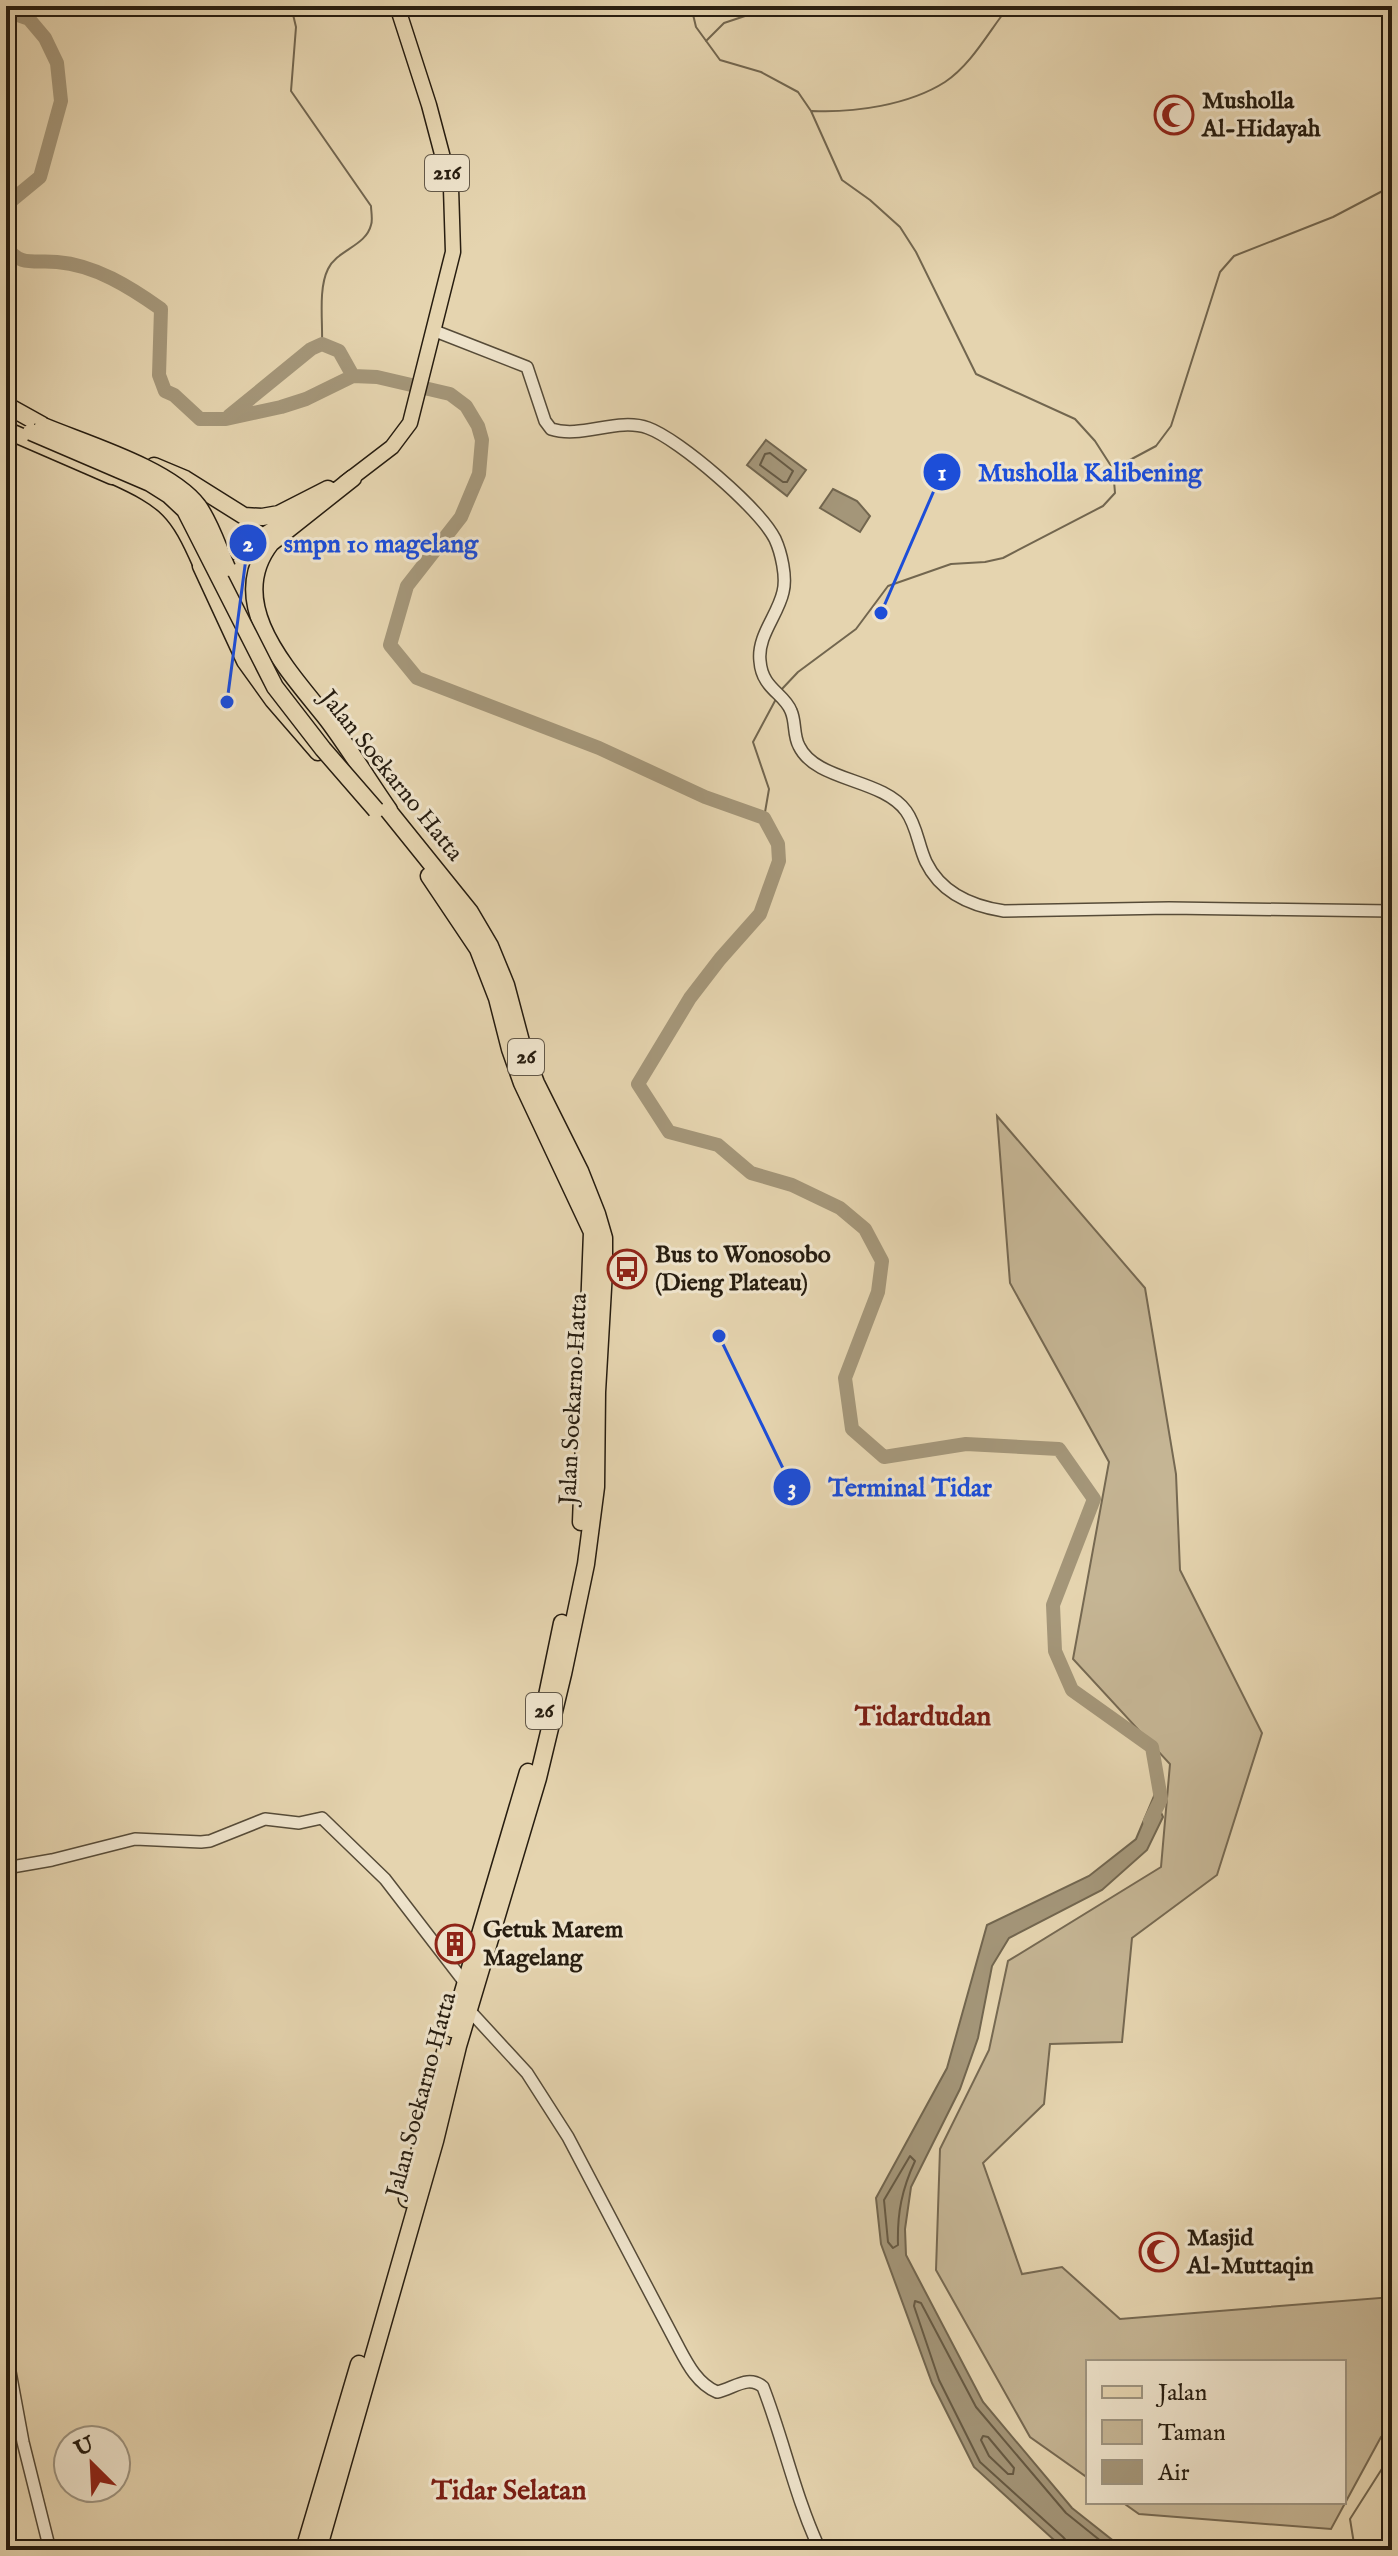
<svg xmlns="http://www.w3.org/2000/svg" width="1398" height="2556" viewBox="0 0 1398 2556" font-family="'IM FELL English',serif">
  <rect width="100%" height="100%" fill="#e5d4af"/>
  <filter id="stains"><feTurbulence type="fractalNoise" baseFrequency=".0025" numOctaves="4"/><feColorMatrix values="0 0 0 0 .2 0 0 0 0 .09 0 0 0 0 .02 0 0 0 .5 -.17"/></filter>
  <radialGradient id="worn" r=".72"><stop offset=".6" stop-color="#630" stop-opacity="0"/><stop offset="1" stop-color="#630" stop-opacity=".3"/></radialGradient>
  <!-- green -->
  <path fill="#c5b594" stroke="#766952" stroke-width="2" d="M997,1116L1145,1288L1176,1474L1180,1570L1262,1733L1217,1875L1132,1938L1122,2042L1050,2044L1044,2104L983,2163L1022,2274L1062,2267L1120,2319L1392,2297V2428L1381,2437L1331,2529L1139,2514L1122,2502H1344V2362H1088V2478L1030,2437L936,2270L940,2149L989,2050L1008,1961L1161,1867L1170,1764L1073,1659L1109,1462L1010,1283Z"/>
  <!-- water -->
  <path fill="#a49679" stroke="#72664f" stroke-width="2" d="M766,440L806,470L787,496L747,465Z
    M833,489L857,501L870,516L860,532L820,508Z
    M1154,1796L1163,1817L1147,1850L1102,1890L1009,1938L992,1966L978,2038L960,2089L911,2187L905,2229L906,2255L983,2402L1072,2508L1125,2550H1065L974,2467L932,2383L881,2244L876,2198L947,2068L987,1925L1089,1876L1136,1839Z"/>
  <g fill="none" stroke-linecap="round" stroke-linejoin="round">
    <!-- shore -->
    <path stroke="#665a44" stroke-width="2" d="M770,453L793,471L787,482H783L760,465L765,454Z
      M910,2156L915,2161C902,2189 897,2213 898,2245L893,2248L888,2242L884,2200Z
      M983,2436L988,2437L1014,2468L1013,2474H1008L989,2456L981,2440Z
      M1070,2550L1069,2544L1063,2537L980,2462L939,2380L914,2306L915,2301L921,2303L976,2407L1066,2513L1112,2550"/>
    <!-- stream -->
    <path stroke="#72664f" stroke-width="2" d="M291,6L296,27L291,91L371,206C371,211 373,220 371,225C366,246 337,250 328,269C318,289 323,322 322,344
      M691,6L696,27L720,60L761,72L798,92L811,111L842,180L870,200L900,227L916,252L976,374L1075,419L1095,441L1113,469L1115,493L1103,506L1003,558L985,562L951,564L888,586L856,629L798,672L781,690
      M706,41L724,23L745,16L755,6
      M812,111C854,113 909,105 945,82C972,64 989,31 1009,6
      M1113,469L1156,446L1171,426L1220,272L1234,256L1333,217L1392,186
      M764,818L769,789L753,742L776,699
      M1355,2550L1350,2519L1392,2453"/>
    <!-- river -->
    <path stroke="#a49679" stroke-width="14" d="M6,11L29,19L45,38L57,63L61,101L40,177L6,205
      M6,246C18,267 36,260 57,262C95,265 130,287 161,309L159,375L165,391L174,395L200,419H226L281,407L306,399L353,376L377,377L450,394L466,406L478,426L482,440L479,474L461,517L407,586L390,645L417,678L599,748L705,797L764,818L778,844L779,861L760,914L720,959L690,998L638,1084L669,1132L718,1145L751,1173L792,1185L840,1208L865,1229L882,1261L878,1292L845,1378L852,1429L884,1457L966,1444L1059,1449L1094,1499L1053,1605L1055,1651L1072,1690L1152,1747L1161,1799L1150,1821
      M229,416L311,349L322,344L339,351L353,376"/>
    <!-- minor casing -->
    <g stroke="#564b38" stroke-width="14">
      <path id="minor" d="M435,331L527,367L545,421L551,429C582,439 617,417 648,428C679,439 760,509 775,539C781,552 787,577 783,592C778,615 757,636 760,661C762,689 784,693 791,711C796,722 793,735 799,746C816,782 882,778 906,811C917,826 918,845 926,862C941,893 971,906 1004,911L1169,908L1392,911
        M6,1868L52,1860L135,1839L201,1842L210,1841L265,1819L299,1823L322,1818L385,1879L465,1983
        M469,2010L527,2073L568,2137L679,2348C688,2365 698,2384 717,2392C733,2389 748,2374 763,2387C784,2441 795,2497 820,2550
        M6,2350L23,2442L50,2550"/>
    </g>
    <!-- major casing -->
    <g stroke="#271d10" stroke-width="17">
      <path id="major" d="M112,476C167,501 177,511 201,566L253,542L304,509
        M345,483L392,447L410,423L453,252L451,188L429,105L397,6"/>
    </g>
    <!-- highway casing -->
    <g stroke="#271d10" stroke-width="19">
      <path id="highway" d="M6,405L42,425
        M6,430L112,476
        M154,466L185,479L244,516L262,517L279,514L328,489
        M353,478L271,543C223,604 289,671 327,719C349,748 368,780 389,810
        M201,566L245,661L273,700L318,752
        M429,876L478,949L497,998L510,1049L522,1083L592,1232L581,1522
        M544,1710L562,1623
        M452,2029L528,1772
        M407,2199L445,2052
        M304,2550L359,2364
        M318,2550L435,2141L458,2046L538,1778L563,1674L586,1564L596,1487L597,1392L604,1271V1238L597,1214L580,1171L536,1083L523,1049L506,985L490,946L470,912L383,804"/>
    </g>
    <!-- minor -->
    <use href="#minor" stroke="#eee3cb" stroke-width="11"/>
    <!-- major -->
    <use href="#major" stroke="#e5d4af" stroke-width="14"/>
    <!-- highway -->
    <use href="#highway" stroke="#e5d4af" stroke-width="16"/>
    <!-- highway-bridge casing -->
    <g stroke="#271d10" stroke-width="19" stroke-linecap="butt">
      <path id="highway-bridge" d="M43,426C86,444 170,469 198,506C211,524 218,548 227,568
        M31,432L150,483L169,495L185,510L275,687L323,749L376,810"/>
    </g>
    <!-- highway-bridge -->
    <use href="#highway-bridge" stroke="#e5d4af" stroke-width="16"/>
  </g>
  <!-- icons -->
  <defs>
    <g id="mosque-ring" transform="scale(2)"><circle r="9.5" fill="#eee3cb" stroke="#8f2418" stroke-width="1.5"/><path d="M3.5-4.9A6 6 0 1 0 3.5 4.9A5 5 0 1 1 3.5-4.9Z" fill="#8f2418"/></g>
    <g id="bus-ring" transform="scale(2)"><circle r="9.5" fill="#eee3cb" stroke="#8f2418" stroke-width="1.5"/><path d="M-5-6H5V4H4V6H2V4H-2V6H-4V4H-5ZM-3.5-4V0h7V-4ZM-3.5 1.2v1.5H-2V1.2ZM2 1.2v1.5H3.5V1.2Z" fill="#8f2418"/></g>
    <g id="building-ring" transform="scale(2)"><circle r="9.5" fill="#eee3cb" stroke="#8f2418" stroke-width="1.5"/><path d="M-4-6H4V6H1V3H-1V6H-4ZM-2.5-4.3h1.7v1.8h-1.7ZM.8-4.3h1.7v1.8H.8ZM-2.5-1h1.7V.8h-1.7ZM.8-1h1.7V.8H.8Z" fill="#8f2418"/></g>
  </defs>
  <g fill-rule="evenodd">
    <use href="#mosque-ring" x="1174" y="115"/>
    <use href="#bus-ring" x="627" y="1269"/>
    <use href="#building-ring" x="455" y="1944"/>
    <use href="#mosque-ring" x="1159" y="2252"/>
  </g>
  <g text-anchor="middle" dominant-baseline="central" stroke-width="6" stroke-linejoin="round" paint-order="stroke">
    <!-- shield labels -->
    <g fill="#eee3cb" stroke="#635848" stroke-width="2">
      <rect x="425" y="155" width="44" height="36" rx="6"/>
      <rect x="508" y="1039" width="36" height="36" rx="6"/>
      <rect x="526" y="1693" width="36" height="36" rx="6"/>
    </g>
    <g font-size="22" font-weight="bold" fill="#271d10">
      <text x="447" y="173">216</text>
      <text x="526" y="1057">26</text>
      <text x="544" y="1711">26</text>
    </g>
    <!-- poi labels -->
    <g font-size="24" font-weight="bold" fill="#271d10" stroke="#eee3cb" text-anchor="start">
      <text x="1202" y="101">Musholla<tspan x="1202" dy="28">Al-Hidayah</tspan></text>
      <text x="655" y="1255">Bus to Wonosobo<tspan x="655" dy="28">(Dieng Plateau)</tspan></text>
      <text x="483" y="1930">Getuk Marem<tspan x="483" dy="28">Magelang</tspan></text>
      <text x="1187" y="2238">Masjid<tspan x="1187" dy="28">Al-Muttaqin</tspan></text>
    </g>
    <!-- street labels -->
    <g font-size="24" fill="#271d10" stroke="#eee3cb">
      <text transform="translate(391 776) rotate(51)">Jalan Soekarno Hatta</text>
      <text transform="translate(574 1399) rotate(-87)">Jalan Soekarno Hatta</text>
      <text transform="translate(422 2095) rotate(-75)">Jalan Soekarno Hatta</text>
    </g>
    <!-- quarter labels -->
    <g font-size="28" font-weight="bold" fill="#7a1f14" stroke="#eee3cb">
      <text x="923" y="1717">Tidardudan</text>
      <text x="509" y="2491">Tidar Selatan</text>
    </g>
  </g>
  <!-- callouts -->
  <path fill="none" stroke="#1d4ed8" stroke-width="3" d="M881 613L942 472M227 702L248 543M719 1336L792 1487"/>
  <g fill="#1d4ed8" stroke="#eee3cb" stroke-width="3">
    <circle cx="881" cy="613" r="8"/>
    <circle cx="227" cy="702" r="8"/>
    <circle cx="719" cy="1336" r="8"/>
    <circle cx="942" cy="472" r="20"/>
    <circle cx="248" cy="543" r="20"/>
    <circle cx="792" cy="1487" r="20"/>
  </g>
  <g font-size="24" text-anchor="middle" font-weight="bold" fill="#fff">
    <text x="942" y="480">1</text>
    <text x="248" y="551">2</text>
    <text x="792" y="1495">3</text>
  </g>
  <g font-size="26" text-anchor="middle" font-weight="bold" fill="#1d4ed8" stroke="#eee3cb" stroke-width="6" stroke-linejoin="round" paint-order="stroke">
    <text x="1090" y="481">Musholla Kalibening</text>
    <text x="381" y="552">smpn 10 magelang</text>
    <text x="910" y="1496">Terminal Tidar</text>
  </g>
  <!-- margin -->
  <rect width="1398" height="2556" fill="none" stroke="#e5d4af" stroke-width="32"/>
  <rect x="8" y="8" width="1382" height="2540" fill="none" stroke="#271d10" stroke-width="4"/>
  <rect x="16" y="16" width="1366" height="2524" fill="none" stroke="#271d10" stroke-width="2"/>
  <!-- legend -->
  <rect x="1086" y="2360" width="260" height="144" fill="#eee3cb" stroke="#9e9480" stroke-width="2"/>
  <rect x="1102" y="2386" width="40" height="12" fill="#e5d4af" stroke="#9e9480" stroke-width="2"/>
  <text x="1158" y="2400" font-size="24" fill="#271d10">Jalan</text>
  <rect x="1102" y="2420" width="40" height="24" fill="#c5b594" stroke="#9e9480" stroke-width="2"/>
  <text x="1158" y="2440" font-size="24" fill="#271d10">Taman</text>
  <rect x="1102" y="2460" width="40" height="24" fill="#a49679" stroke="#9e9480" stroke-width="2"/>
  <text x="1158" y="2480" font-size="24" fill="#271d10">Air</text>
  <!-- north arrow -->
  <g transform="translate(92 2464) rotate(336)"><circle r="38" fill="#eee3cb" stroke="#9e9480" stroke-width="2"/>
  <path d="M0-6L14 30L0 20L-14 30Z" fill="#8f2418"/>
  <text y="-12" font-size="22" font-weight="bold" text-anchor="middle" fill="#271d10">U</text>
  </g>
  <rect width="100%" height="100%" filter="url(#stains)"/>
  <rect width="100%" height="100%" fill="url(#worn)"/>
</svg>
